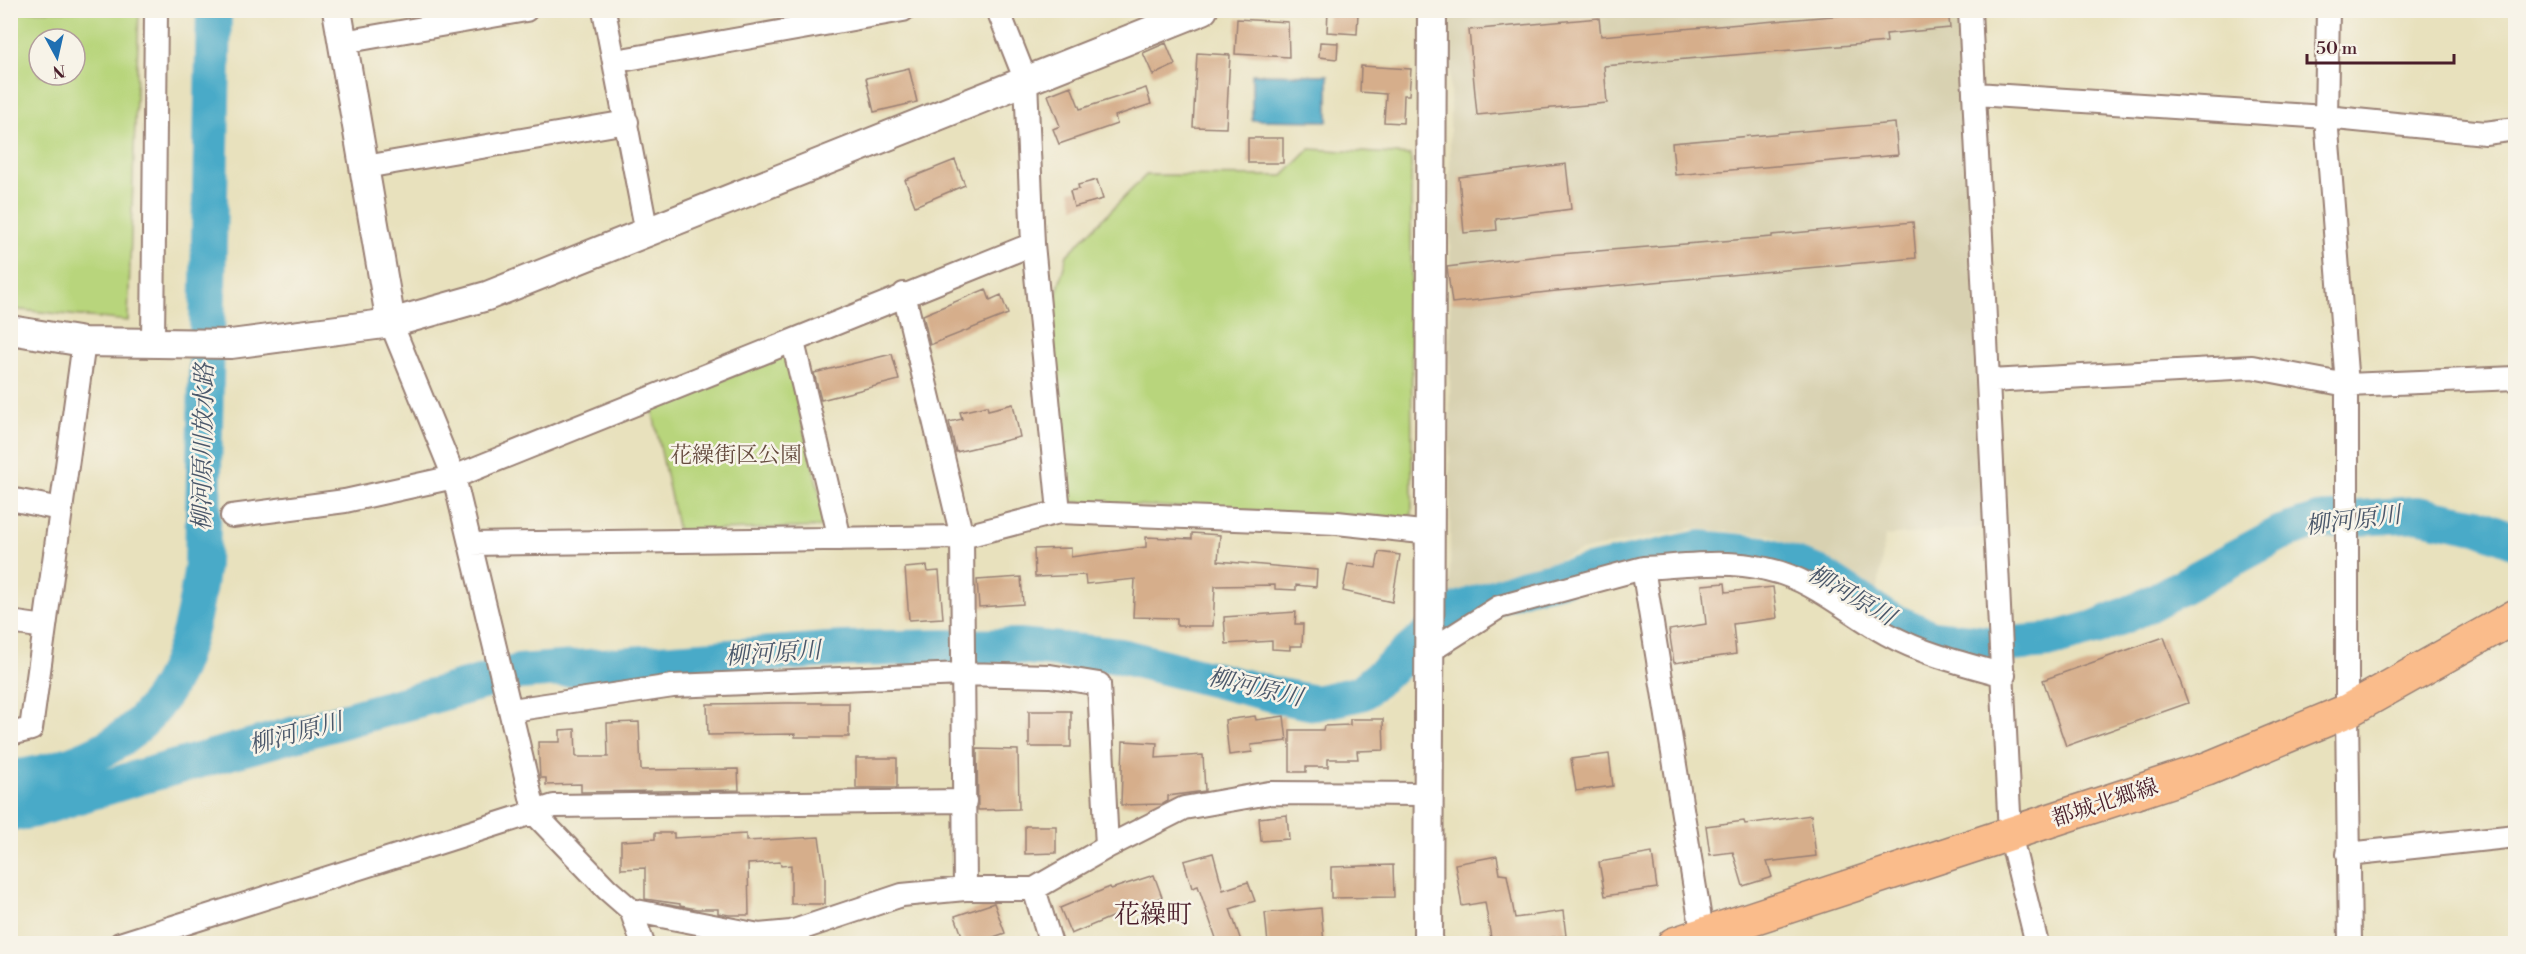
<svg xmlns="http://www.w3.org/2000/svg" width="2526" height="954" viewBox="0 0 2526 954" font-family="'Libre Bodoni','Noto Serif JP',serif">
  <rect width="100%" height="100%" fill="#f7f3e8"/>
  <filter id="ink" filterUnits="userSpaceOnUse"><feTurbulence type="fractalNoise" baseFrequency=".0167" numOctaves="2"/><feDisplacementMap in="SourceGraphic" scale="12" xChannelSelector="R" yChannelSelector="G"/><feConvolveMatrix kernelMatrix="1 2 1 2 8 2 1 2 1" color-interpolation-filters="sRGB"/></filter>
  <filter id="wash" filterUnits="userSpaceOnUse"><feTurbulence type="fractalNoise" baseFrequency=".008" numOctaves="4" result="noise"/><feDisplacementMap in="SourceGraphic" scale="24" xChannelSelector="R" yChannelSelector="G"/><feGaussianBlur stdDeviation="1.35" result="paint"/><feColorMatrix in="noise" values="0 0 0 0 0 0 0 0 0 0 0 0 0 0 0 0 0 1.4 0 .05"/><feComposite in="paint" operator="in"/></filter>
  <g filter="url(#wash)">
    <rect width="100%" height="100%" fill="#e8e1bd"/>
    <!-- built -->
    <path fill="#d8d1b1" d="M1450,11H1961L1986,527L1885,536L1877,597L1772,535L1692,528L1580,551L1450,600Z"/>
    <!-- green -->
    <path fill="#b8d57b" stroke="#817a53" stroke-width="1.5" fill-rule="evenodd" d="M10,11H139L128,321L11,309ZM39,39H75V75H39Z
      M1310,149L1411,155L1412,514L1408,518L1068,502L1051,315L1067,255L1146,175L1283,176Z
      M785,354L828,527L678,531L652,409Z"/>
    <!-- water -->
    <path fill="#49aac8" stroke="#4a647a" stroke-width="1.5" d="M1252,74L1328,75V121L1252,120Z"/>
    <g fill="none" stroke-linecap="round" stroke-linejoin="round">
      <!-- river -->
      <path stroke="#49aac8" stroke-width="36" d="M10,778C33,776 52,770 73,763C169,730 190,655 202,564L214,10
        M10,792L20,813L34,810L133,779L519,672L843,649L1019,646L1120,656L1284,697L1315,703L1361,693L1458,610L1525,586L1700,548L1762,554L1818,573L1886,618L1932,638L1997,645L2048,641L2095,628L2142,608L2281,533L2318,521L2417,514L2477,526L2516,541"/>
    </g>
    <g id="blocks">
      <!-- building -->
      <path fill="#d6ae8b" d="M1328,10L1358,12L1357,34L1327,32Z
        M1903,10H1948L1950,28L1886,34L1887,42L1604,66L1607,103L1477,115L1469,30L1599,18L1601,36Z
        M1237,19L1288,22L1289,57L1235,54Z
        M1320,42L1338,43L1337,59L1319,57Z
        M1166,43L1175,65L1153,75L1143,53Z
        M1197,53L1230,55L1226,128L1193,127Z
        M1361,66L1411,69L1409,95H1404L1403,123L1384,122L1386,94L1360,92Z
        M909,68L917,102L874,112L866,78Z
        M1071,86L1080,109L1146,88L1151,104L1115,116L1117,124L1059,144L1053,129L1060,126L1048,95Z
        M1895,123L1898,155L1675,175L1672,143Z
        M1248,138H1283V163H1248Z
        M955,160L965,185L915,206L905,180Z
        M1566,164L1571,209L1496,219L1497,230L1464,233L1459,177Z
        M1097,180L1103,199L1074,207L1070,191L1079,189L1078,185Z
        M1913,222L1916,258L1556,291L1452,303L1447,267L1548,255L1772,237V235Z
        M986,289L990,300L1001,295L1008,314L930,345L923,315Z
        M892,354L899,380L821,400L814,373Z
        M1013,404L1020,437L956,452L949,422L962,419L960,412L987,406L988,410Z
        M1192,533L1220,535L1218,561L1317,570L1316,587L1296,585V590L1275,589V585L1215,586L1213,626H1177V618L1133,617L1135,579L1086,584L1085,575L1035,577L1034,549L1071,548V557L1146,547V537L1192,539Z
        M1379,552L1400,555L1392,602L1343,591L1348,564L1376,568Z
        M927,566L928,572L939,571L943,618L909,620L905,568Z
        M1021,577L1023,604L979,607L977,580Z
        M1725,583L1726,592L1773,587L1777,618L1733,624L1736,654L1674,663L1669,630L1706,624L1702,585Z
        M1296,612L1295,624H1303L1302,646H1290V650L1272,649V641L1226,644L1224,617Z
        M2164,637L2188,703L2066,746L2043,680Z
        M787,703H849V737H795V734L708,735L707,704Z
        M1029,711H1071V747H1029Z
        M1255,716L1256,720L1284,716L1287,741L1251,745L1252,752L1229,755L1225,720Z
        M1350,719H1383L1384,750L1357,751L1358,759H1328V767H1306V772H1290V730H1323L1324,726L1350,725Z
        M639,722L641,770L738,769L739,790L581,792V784L546,785V778H540L538,742H560V730L575,729L576,757H608L607,723Z
        M1123,741L1157,743L1156,758L1203,755L1205,791L1168,796V801L1163,804L1121,805Z
        M977,749L1018,750L1019,809L978,810Z
        M1609,754L1613,786L1576,791L1571,759Z
        M856,758H897V788H856Z
        M1287,815L1289,839L1261,841L1259,818Z
        M1811,815L1816,856L1767,862L1772,877L1743,886L1733,852L1710,855L1706,826L1744,821L1745,824Z
        M1025,826H1056V853L1025,854Z
        M655,833H674V838L746,834V841L819,837L825,877V904H791V865L781,866L780,862L748,864L749,915H729L718,913V909H697L680,906V904L645,899V868L621,869V841L655,839Z
        M1213,853L1223,890L1248,882L1255,901L1230,909L1242,944H1218L1198,886L1192,888L1184,861Z
        M1652,853L1657,888L1605,896L1599,862Z
        M1497,856L1500,874L1507,875L1515,918L1563,911L1566,936L1492,944L1485,902L1462,906L1455,864Z
        M1393,865L1394,897L1331,898V867Z
        M1154,875L1162,897L1120,911L1121,913L1071,934L1060,908L1110,887L1111,889Z
        M994,903L1005,933L974,944H965L955,916Z
        M1321,908L1324,944H1268L1265,913Z"/>
    </g>
  </g>
  <g filter="url(#ink)">
    <use href="#blocks" fill-opacity="0" stroke="#998074" stroke-width="1.5"/>
    <g fill="none" stroke-linecap="round" stroke-linejoin="round">
      <!-- minor casing -->
      <g stroke="#998074" stroke-width="26">
        <path id="minor" d="M604,10L647,233
          M998,10L1026,81L1033,244L1059,512
          M1970,10L2010,834L2037,944
          M2328,10L2326,117L2347,385V711L2350,944
          M343,42L526,10
          M616,61L903,10
          M1976,94L2326,117L2485,133L2516,129
          M365,167L627,122
          M904,294L962,537L965,889
          M391,323L454,477L535,814L607,889L631,910L759,935L791,932L902,895L965,889H1034L1107,847L1184,808L1269,793L1429,794
          M153,342L156,10
          M793,342L840,539
          M1990,381L2252,367L2347,385L2516,378
          M10,499L60,509
          M232,516L345,501L454,477L1033,244
          M471,544L962,537L1059,512L1337,523L1431,533
          M10,622L45,627L84,342
          M1430,651L1499,607L1643,568
          M512,710L673,686L963,674L1050,676L1099,684L1107,847
          M10,734L31,729L45,627
          M2348,854L2516,836
          M1034,889L1051,944
          M631,910L643,944
          M120,944L554,806L965,801
          M1704,944L1643,568C1684,566 1726,559 1766,569C1813,579 1846,611 1887,634C1923,654 1964,664 2004,675"/>
      </g>
      <!-- tertiary casing -->
      <g stroke="#998074" stroke-width="32">
        <path id="tertiary" d="M337,10L391,323
          M10,330L84,342L231,344L391,323L487,296L1203,10
          M1428,944L1432,10"/>
      </g>
      <!-- primary casing -->
      <g stroke="#998074" stroke-width="36">
        <path id="primary" d="M1674,944L2207,769L2347,711L2516,616"/>
      </g>
      <!-- minor -->
      <use href="#minor" stroke="#fff" stroke-width="22"/>
      <!-- tertiary -->
      <use href="#tertiary" stroke="#fff" stroke-width="28"/>
      <!-- primary -->
      <use href="#primary" stroke="#fabc8b" stroke-width="33"/>
    </g>
  </g>
  <g text-anchor="middle" dominant-baseline="central" stroke-width="5" stroke-linejoin="round" paint-order="stroke">
    <!-- park labels -->
    <g font-size="22" fill="#664c3f" stroke="#f7f3e8">
      <text x="736" y="455">花繰街区公園</text>
    </g>
    <!-- street labels -->
    <g font-size="22" fill="#4a1f2b" stroke="#f7f3e8">
      <text transform="translate(2105 803) rotate(-18)">都城北郷線</text>
    </g>
    <!-- water labels -->
    <g font-size="24" font-style="italic" fill="#4a576a" stroke="#f7f3e8">
      <text transform="translate(204 447) rotate(-89)">柳河原川放水路</text>
      <text transform="translate(2353 521) rotate(-7)">柳河原川</text>
      <text transform="translate(1851 596) rotate(30)">柳河原川</text>
      <text transform="translate(773 654) rotate(-4)">柳河原川</text>
      <text transform="translate(1255 688) rotate(13)">柳河原川</text>
      <text transform="translate(296 734) rotate(-15)">柳河原川</text>
    </g>
    <!-- quarter labels -->
    <g font-size="26" fill="#4a1f2b" stroke="#f7f3e8">
      <text x="1153" y="915">花繰町</text>
    </g>
  </g>
  <!-- margin -->
  <rect width="2526" height="954" fill="none" stroke="#f7f3e8" stroke-width="36"/>
  <!-- north arrow -->
  <g transform="translate(57 57) rotate(172)"><circle r="28" fill="#f7f3e8" stroke="#b29e9c" stroke-width="1.5"/>
  <path d="M0-4.5L10 22L0 15L-10 22Z" fill="#1f6fb2"/>
  <text y="-9" font-size="16" font-weight="bold" text-anchor="middle" fill="#4a1f2b">N</text>
  </g>
  <!-- scale -->
  <path d="M2307 54v9h147v-9" fill="none" stroke="#4a1f2b" stroke-width="3"/>
  <text x="2316" y="54" font-size="18" fill="#4a1f2b" stroke="#f7f3e8" stroke-width="4.5" paint-order="stroke">50 m</text>
</svg>
